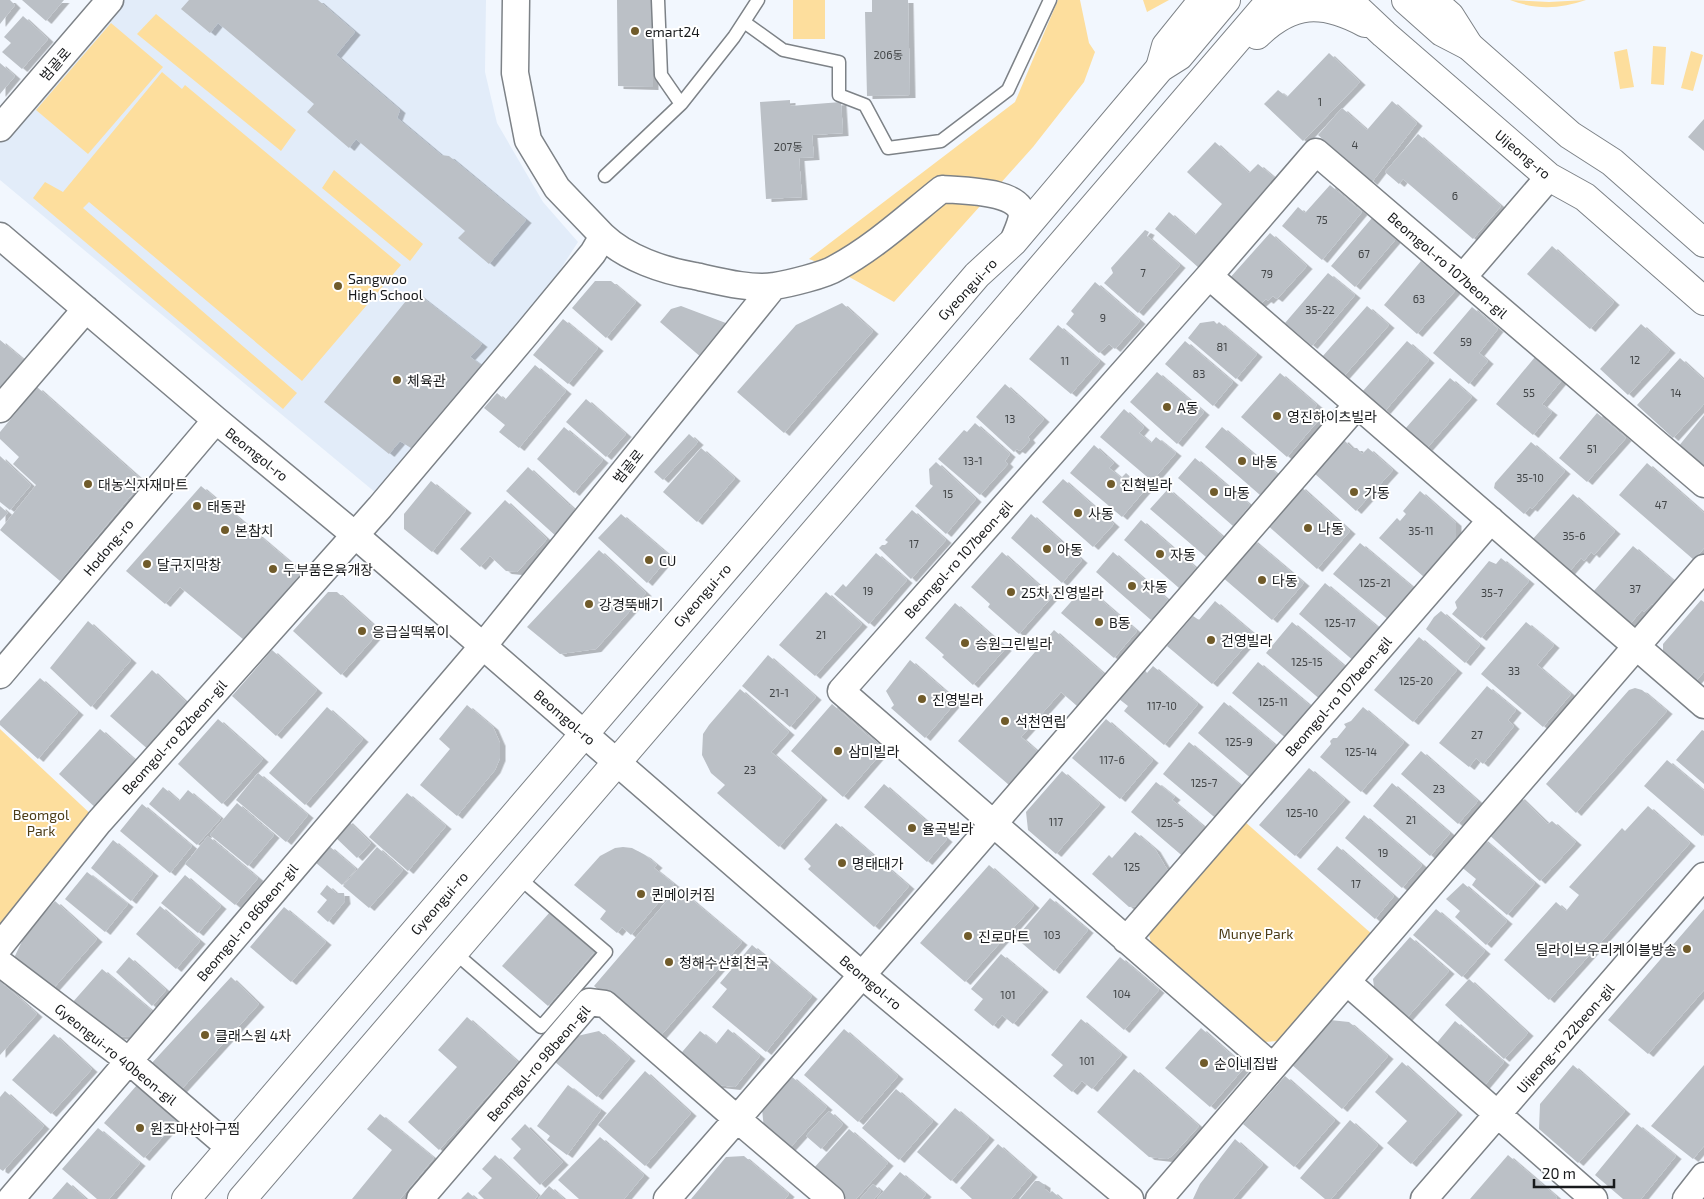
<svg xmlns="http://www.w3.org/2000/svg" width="1704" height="1199" viewBox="0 0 1704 1199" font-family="'Exo 2','Noto Sans KR',sans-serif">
  <defs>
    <filter id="shadow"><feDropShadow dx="5.5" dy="3" stdDeviation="0" flood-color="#0004"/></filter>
  </defs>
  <rect width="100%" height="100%" fill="#f2f7fe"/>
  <!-- built -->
  <path fill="#e2ecf9" d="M120,0H486L485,72L497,123L543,202L578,242L522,329L376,493L0,180V137Z"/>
  <!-- green -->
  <path fill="#fdde9d" d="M793,0H825V39H793Z
    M1058,0H1080L1089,43L1095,52L1084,82L1033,147L894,302L835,269L809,259L1015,102Z
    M1143,0H1169L1147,12Z
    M1510,0L1549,2L1586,0C1560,9 1536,10 1510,0Z
    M156,14L296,130L281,151L137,34Z
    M111,23L163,67L88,154L36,110Z
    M1653,46L1666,47L1664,85L1651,84Z
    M1627,49L1634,87L1620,89L1614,52Z
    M1691,51L1703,55L1693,91L1681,88Z
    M162,72L182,89L185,85L401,265L302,381L89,202L83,208L297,393L283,409L33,198L45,182L63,192Z
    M334,170L423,244L410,261L322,188Z
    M0,729L96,819L0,936Z
    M1244,821L1373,935L1279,1041L1264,1042L1151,943L1148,930Z"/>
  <!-- building -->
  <path fill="#bbc0c6" filter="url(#shadow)" d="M0,0H10L15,5L0,24Z
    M22,0H64L46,21Z
    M189,0H318L355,32L336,55L400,110L397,118L441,155L449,156L526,220L489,264L458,238L465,231L356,139L349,148L307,112L314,104L218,23L210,33L181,9Z
    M617,0H653V87L618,86Z
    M872,0H908L910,95L867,96L865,12H872Z
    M23,16L48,39L22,69L2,52L11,43L4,37Z
    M1329,53L1360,82L1303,141L1264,104L1278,90L1287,97Z
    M0,63L15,76L0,94Z
    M790,100V106L841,102L843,133L812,135L814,157L799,158L802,197L766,199L760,102Z
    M1392,101L1417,123L1372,182L1318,135L1342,108L1367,130Z
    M1704,119V151L1688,137Z
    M1418,134L1501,206L1473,239L1403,179L1399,184L1385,172Z
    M1215,142L1249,173L1258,164L1277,180L1199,268L1155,229L1169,212L1195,235L1222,204L1187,172Z
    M1330,185L1362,212L1322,260L1282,226L1298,207L1305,213Z
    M1372,218L1396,239L1355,287L1331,266Z
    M1145,230L1149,232L1147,236L1180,265L1138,313L1104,283L1113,273L1111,268Z
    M1270,233L1307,266L1277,299L1273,296L1268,301L1266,299L1259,305L1228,280Z
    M1552,246L1614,302L1590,329L1527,274Z
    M1421,261L1455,291L1417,334L1384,305Z
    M1328,273L1355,295L1312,346L1285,323Z
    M595,281H611L636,302L606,338L572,308Z
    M1095,282L1140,321L1115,349L1109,344L1099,353L1066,324L1074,314L1071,311Z
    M414,291L482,344L470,357L481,365L411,448L400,441L389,454L324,402Z
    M842,303L873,331L784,433L737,392L796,325Z
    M681,306L731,325L702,358L660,322L671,309Z
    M1367,306L1389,325L1344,376L1322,357Z
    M1472,307L1498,329L1479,353L1488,361L1469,384L1433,353Z
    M563,319L598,348L568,384L533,355Z
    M1214,321L1217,324L1219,322L1257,354L1236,379L1188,338L1200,323Z
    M1641,324L1670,350L1628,395L1600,369Z
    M1058,325L1100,361L1071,394L1029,359Z
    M0,340L25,361L0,390Z
    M1185,341L1233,382L1213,406L1165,364Z
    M1407,341L1429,360L1385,411L1362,392Z
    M1535,357L1562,380L1542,404L1552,412L1533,435L1496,404Z
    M1680,358L1704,380V404L1673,438L1637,405Z
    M535,365L566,391L519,448L499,432L505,425L484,408L497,393L505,400Z
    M1157,372L1204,412L1177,444L1130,402Z
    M1280,373L1317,405L1309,414L1318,421L1287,457L1241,417Z
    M1450,378L1472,397L1427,448L1405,429Z
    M1005,384L1044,419L1028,437L1030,440L1020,451L1017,449L1014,452L976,417Z
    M37,387L143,481L60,581L0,530L36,485L13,464L19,457L0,439V432Z
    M586,399L626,434L606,457L566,422Z
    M1124,409L1144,427L1139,433L1151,443L1156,437L1176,453L1152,481L1100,437Z
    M1597,413L1626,438L1587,482L1559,458Z
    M1704,415V469L1678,447Z
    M975,423L1010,454L1005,461L1008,464L980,495L938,459L964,430L967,432Z
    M564,427L603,460L574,493L537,459Z
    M1222,427L1278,475L1260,495L1205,447Z
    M689,434L698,442L663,480L654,472Z
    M1343,439L1352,448H1357L1362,454L1368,448L1393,470L1356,511L1314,473Z
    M1531,442L1565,471L1532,509L1530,507L1524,514L1494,488L1495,483Z
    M1094,445L1114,463L1109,468L1121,478L1126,473L1145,490L1122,517L1070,473Z
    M701,448L735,478L697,522L663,492Z
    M0,456L31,485L10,510L0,502Z
    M1195,458L1250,505L1233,526L1178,478Z
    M936,462L976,499L946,534L915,506L933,486L930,484L929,469Z
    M1647,463L1704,513V548L1694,560L1619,495Z
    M528,467L579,514L557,537L506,491Z
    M1063,479L1114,524L1093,547L1042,502Z
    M431,481L466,510L432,552L404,529V514Z
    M201,486L302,572L244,640L180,587L165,604L126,571Z
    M1300,486L1350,531L1317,569L1266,524Z
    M1168,489L1223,537L1206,557L1150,509Z
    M1420,491L1456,523V541L1424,577L1379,538L1397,518L1400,521L1406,514L1403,511Z
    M1573,494L1615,531L1594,555L1591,552L1584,561L1581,558L1569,572L1532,540Z
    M505,500L547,539L517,572L506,571L490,556L480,567L460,549Z
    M0,506L8,513L0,521Z
    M912,510L946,540L911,579L879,548L882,545H885L888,542L885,540Z
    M621,514L670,556L647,583L598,538Z
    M1031,514L1082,560L1062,583L1011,538Z
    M1141,520L1196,568L1179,588L1124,540Z
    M1252,539L1304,583L1272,620L1221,576Z
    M1360,543L1416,590L1390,621L1333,574Z
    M1633,546L1676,583L1655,607L1652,604L1644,612L1642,610L1630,624L1593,592Z
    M599,550L646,593L596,649L560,654L527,627Z
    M1002,552L1052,597L1019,634L988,607L990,604L971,587Z
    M1113,552L1168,600L1151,620L1096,572Z
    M876,553L907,580L869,624L834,594L843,584L846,587Z
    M1501,558L1529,581L1481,638L1452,614L1457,608L1455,602L1489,561L1496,564Z
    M1325,583L1381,630L1355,662L1299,614Z
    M1085,586L1137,631L1114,658L1061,613Z
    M328,592H337L380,631L341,675L293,631Z
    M826,592L862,624L815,676L779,645Z
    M1701,600L1704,602V672L1692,685L1663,660V644Z
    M1215,601L1255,635L1212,684L1167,646L1193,616L1199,620Z
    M955,603L1006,648L973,685L942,657L944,655L925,638Z
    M1441,611L1480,645L1465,663L1426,629L1434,617Z
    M88,621L131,660L91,707L50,668Z
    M1292,622L1348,669L1322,701L1266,653Z
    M1526,622L1554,645L1537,665L1571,694L1543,727L1481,674Z
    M1054,630L1104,674L1077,706L1061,692L1021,737L1038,752L1009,785L958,741Z
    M1419,637L1457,670L1413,722L1374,690Z
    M272,650L317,690L276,736L232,696Z
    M768,655L816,697L790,727L742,686Z
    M910,660L957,701L925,738L891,708L894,705L886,691Z
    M1258,662L1314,709L1288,740L1232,693Z
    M1153,666L1198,704L1164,745L1124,711L1128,706L1119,699L1144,669L1147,673Z
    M152,670L189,705L150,751L110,716Z
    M40,678L78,712L38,759L0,725V721Z
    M1487,686L1516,710L1508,720L1514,726L1483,764L1476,758L1469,767L1439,743Z
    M1635,688L1642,690L1667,711L1576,813L1546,784L1629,690Z
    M740,689L789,732L771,752L822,797L779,847L717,793L725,785L711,773L702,755L703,734L709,725Z
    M1224,702L1280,749L1254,781L1198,733Z
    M832,704L884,750L843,797L791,751Z
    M467,705L493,727L500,743V758L495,770L457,816L420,785L450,749L439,739Z
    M327,707L363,739L305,805L269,773Z
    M1363,707L1404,742L1361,792L1320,757L1331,744L1330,741L1333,738H1337L1346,727L1344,724L1351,721Z
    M218,719L263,759L222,804L178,764Z
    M1106,719L1153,760L1120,799L1072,758Z
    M100,729L138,763L98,810L59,774Z
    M1702,730L1704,731V784L1676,760Z
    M1189,742L1246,790L1219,821L1163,774Z
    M1421,751L1478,801L1458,824L1401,774Z
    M1667,760L1704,791V833L1702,836L1644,786Z
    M1309,768L1345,799L1295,856L1259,825Z
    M1062,771L1100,804L1056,854L1028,830L1026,812Z
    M258,773L308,815L286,842L236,800Z
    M1156,782L1175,797L1172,800L1209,831L1186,859L1131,812Z
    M1392,783L1450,833L1430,856L1373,806Z
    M884,784L947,839L927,862L864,807Z
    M163,787L179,801L188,790L221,818L197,845L149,804Z
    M407,793L446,826L408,871L369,837Z
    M1519,796L1548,824L1552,821L1576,842L1540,881L1486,832Z
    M237,803L274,835L248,866L210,835Z
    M142,804L192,846L170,873L120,831Z
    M1648,806L1690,843L1549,1000L1504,960L1556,902L1566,911L1579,895L1569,887L1622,828L1625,831Z
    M1364,815L1422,865L1402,888L1345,838Z
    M347,820L371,843L357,858L333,835Z
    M836,823L909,886L874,927L808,869L811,866L804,859Z
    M1135,832L1155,849L1171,876L1144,906L1129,907L1092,874L1109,855L1112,858Z
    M208,836L258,878L235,905L185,864Z
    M1482,838L1535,883L1507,915L1472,885L1476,879L1459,865Z
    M113,840L153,873L131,901L91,868Z
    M329,846L356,869L342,885L315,862Z
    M1337,846L1394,896L1375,919L1317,869Z
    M377,847L403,870L369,908L343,886Z
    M623,847L632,848L645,855L657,865L654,868L674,884L631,935L622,927L617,933L600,919L606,911L574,885L600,856L615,848Z
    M989,865L1034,905L965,982L920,943Z
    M87,872L128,904L105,932L65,899Z
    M185,875L221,906L198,933L161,903Z
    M1463,883L1507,921L1486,945L1455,917L1460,911L1446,899Z
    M327,885L336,893H344L345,901L328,922L317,912L327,900L320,894Z
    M678,888L742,942L657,1040L594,986Z
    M1050,898L1088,930L1054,971L1016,938Z
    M55,901L97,939L51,991L14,958L26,933Z
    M160,906L200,941L176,969L136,934Z
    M284,907L326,942L291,982L250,947Z
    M1436,909L1485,951L1462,977L1413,935Z
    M1704,909V990L1648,1054L1608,1020Z
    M550,912L595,951L568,983L578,992L568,1003L558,994L548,1006L502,966Z
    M1410,937L1449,971L1404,1021L1375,995L1373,979Z
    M752,945L812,996L766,1052L712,1007L727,989L720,983Z
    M1001,954L1043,989L1013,1024L1002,1015L993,1026L974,1010L983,999L971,989Z
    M129,957L166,990L152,1006L116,972Z
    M1120,957L1159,990L1124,1030L1086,997Z
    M102,969L152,1011L131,1037L112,1036L72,1003Z
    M231,977L259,1004L179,1092L150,1065Z
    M1469,979L1528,1033L1504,1059L1445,1005Z
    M0,981L37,1014L0,1055Z
    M467,1017L518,1062L439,1150L408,1122L457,1067L438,1050Z
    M1081,1019L1122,1054L1092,1089L1082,1081L1072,1092L1053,1076L1063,1065L1051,1055Z
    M1330,1020L1349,1022L1388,1056L1342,1109L1291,1064Z
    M1455,1021L1504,1062L1479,1092L1430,1051Z
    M1201,1028L1245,1067L1210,1107L1165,1068Z
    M728,1029L760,1056L735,1087L709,1084L677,1058L700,1031L716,1044Z
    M844,1029L898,1076L858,1122L804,1075Z
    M599,1031L630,1058L597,1097L555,1062L577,1036Z
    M54,1034L92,1069L51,1114L12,1080Z
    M1402,1062L1457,1112L1411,1164L1387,1143L1407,1121L1375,1092Z
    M1573,1065L1625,1111L1578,1163L1539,1129L1540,1104Z
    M1704,1065V1146L1693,1159L1651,1126Z
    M1134,1069L1199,1126L1172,1156L1167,1159L1149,1157L1097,1112Z
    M645,1071L691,1113L645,1166L598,1125Z
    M791,1076L827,1107L788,1150L764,1129L762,1109Z
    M1285,1076L1335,1120L1294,1167L1243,1124Z
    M137,1085L178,1120L144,1158L104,1123Z
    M568,1085L601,1110L567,1155L547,1140L550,1136L537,1126Z
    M896,1089L933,1121L899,1160L862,1128Z
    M5,1091L44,1126L3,1171L0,1169V1097Z
    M955,1108L989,1137L951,1181L917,1152Z
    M829,1111L843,1124L821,1149L806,1136Z
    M380,1114L434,1158L400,1199H352L392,1150L367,1129Z
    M1350,1120L1378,1145L1331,1199H1325L1300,1178Z
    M525,1124L563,1162L540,1185L513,1158L521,1149L511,1139Z
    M1637,1124L1676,1156L1641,1199H1623L1595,1175Z
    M98,1128L140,1163L109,1199H97L62,1169Z
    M849,1129L888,1163L856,1199H846L813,1169Z
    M600,1137L644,1175L624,1199H579L558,1180Z
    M1235,1139L1263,1164L1233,1199H1193L1200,1184Z
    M998,1144L1032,1174L1011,1199H972L960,1188Z
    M495,1155L538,1195L535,1199H484L478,1193L492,1178L482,1169Z
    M1508,1155L1557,1197L1556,1199H1470Z
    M744,1156L789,1194L785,1199H691L726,1157Z
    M900,1172L926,1194L922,1199H877Z
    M1035,1181H1039L1045,1185V1189L1050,1193L1052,1191L1061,1199H1020Z
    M67,1182L86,1199H52Z
    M873,1184L881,1191L874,1199H860Z
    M549,1186L564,1199H538Z
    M468,1192L476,1199H461Z"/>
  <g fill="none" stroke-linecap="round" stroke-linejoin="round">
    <!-- lane casing -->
    <g stroke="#7d8287" stroke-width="15">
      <path id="lane" d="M744,22L783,50L839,62V95L865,105L888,148L941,141L1008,90L1050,0
        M681,104L734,37L758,0
        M605,176L681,104L661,75L658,0
        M454,952L541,1027L606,952L518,877"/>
    </g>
    <!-- street casing -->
    <g stroke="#7d8287" stroke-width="29">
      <path id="street" d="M516,0L515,73L528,140L557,188L603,236C626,258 664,271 695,276C718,281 752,290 774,286C788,284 825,275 836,268C875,247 908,216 942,189C961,191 1022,190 1022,216C1021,224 1016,234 1013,242
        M0,128L110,0
        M0,236L216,420L355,535L863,976L1130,1199
        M1209,276L1316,152L1704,484
        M1463,277L1549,177
        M0,409L86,309
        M0,675L216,420
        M1126,940L1491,520
        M0,946L99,822L380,507L527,333L593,253L603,236
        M0,963L129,1061L230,1148
        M1347,982L1594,1199
        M1273,1067L841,691L1209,276L1704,705
        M11,1199L483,646L773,287
        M420,1199L589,1002L605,1004L737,1119L1357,405
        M667,1199L737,1119L831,1199
        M1159,1199L1704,568
        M1424,1199L1704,876
        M1686,1199L1704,1176"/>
    </g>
    <!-- secondary casing -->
    <g stroke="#7d8287" stroke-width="30">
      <path id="secondary" d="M1348,0L1384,34L1549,177L1585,197L1704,301
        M1406,0L1442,32L1469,46L1570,135L1612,162L1704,243
        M1257,35C1292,1 1322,0 1365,23
        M186,1199L977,275L1013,242L1160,68L1179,56L1226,0
        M242,1199L1271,0"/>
    </g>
    <!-- highway casing -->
    <g stroke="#7d8287" stroke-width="30">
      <path id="highway" d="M1432,0L1450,16L1469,46
        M1160,68L1166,46L1203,0"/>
    </g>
    <!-- lane -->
    <use href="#lane" stroke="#fff" stroke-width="12"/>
    <!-- street -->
    <use href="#street" stroke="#fff" stroke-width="26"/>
    <!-- secondary -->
    <use href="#secondary" stroke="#fff" stroke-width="28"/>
    <!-- highway -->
    <use href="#highway" stroke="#fff" stroke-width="28"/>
  </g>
  <!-- markers -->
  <g fill="#705b2a" stroke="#fff" stroke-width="2">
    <circle cx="635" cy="31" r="5"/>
    <circle cx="338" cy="286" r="5"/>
    <circle cx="397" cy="380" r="5"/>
    <circle cx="1167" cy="407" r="5"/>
    <circle cx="1277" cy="416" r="5"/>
    <circle cx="1242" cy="461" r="5"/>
    <circle cx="88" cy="484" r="5"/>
    <circle cx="1111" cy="484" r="5"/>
    <circle cx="1214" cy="492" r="5"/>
    <circle cx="1354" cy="492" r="5"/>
    <circle cx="197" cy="506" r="5"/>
    <circle cx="1078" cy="513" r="5"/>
    <circle cx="1308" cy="528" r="5"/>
    <circle cx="225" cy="530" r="5"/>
    <circle cx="1047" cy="549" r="5"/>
    <circle cx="1160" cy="554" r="5"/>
    <circle cx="649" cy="560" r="5"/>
    <circle cx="147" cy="564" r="5"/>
    <circle cx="273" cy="569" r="5"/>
    <circle cx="1262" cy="580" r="5"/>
    <circle cx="1132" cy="586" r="5"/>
    <circle cx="1011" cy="592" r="5"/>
    <circle cx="589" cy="604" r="5"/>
    <circle cx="1099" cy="622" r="5"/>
    <circle cx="362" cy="631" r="5"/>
    <circle cx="1211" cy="640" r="5"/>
    <circle cx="965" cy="643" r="5"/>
    <circle cx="922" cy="699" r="5"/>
    <circle cx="1005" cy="721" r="5"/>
    <circle cx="838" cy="751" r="5"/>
    <circle cx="912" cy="828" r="5"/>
    <circle cx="842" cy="863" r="5"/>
    <circle cx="641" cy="894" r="5"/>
    <circle cx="968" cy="936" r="5"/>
    <circle cx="1687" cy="949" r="5"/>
    <circle cx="669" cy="962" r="5"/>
    <circle cx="205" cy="1035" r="5"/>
    <circle cx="1204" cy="1063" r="5"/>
    <circle cx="140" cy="1128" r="5"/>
  </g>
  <g text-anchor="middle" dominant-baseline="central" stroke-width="4" stroke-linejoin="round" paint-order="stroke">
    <!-- number labels -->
    <g font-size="11" fill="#414446">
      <text x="888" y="54">206동</text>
      <text x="1320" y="101">1</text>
      <text x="1355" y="144">4</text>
      <text x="788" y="146">207동</text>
      <text x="1455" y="195">6</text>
      <text x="1322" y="219">75</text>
      <text x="1364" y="253">67</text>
      <text x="1143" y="272">7</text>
      <text x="1267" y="273">79</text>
      <text x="1419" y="298">63</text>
      <text x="1320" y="309">35-22</text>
      <text x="1103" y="317">9</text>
      <text x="1466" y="341">59</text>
      <text x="1222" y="346">81</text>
      <text x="1635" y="359">12</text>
      <text x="1065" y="360">11</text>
      <text x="1199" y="373">83</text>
      <text x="1529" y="392">55</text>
      <text x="1676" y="392">14</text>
      <text x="1010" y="418">13</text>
      <text x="1592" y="448">51</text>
      <text x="973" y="460">13-1</text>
      <text x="1530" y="477">35-10</text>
      <text x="948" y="493">15</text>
      <text x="1661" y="504">47</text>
      <text x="1421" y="530">35-11</text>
      <text x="1574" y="535">35-6</text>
      <text x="914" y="543">17</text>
      <text x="1375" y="582">125-21</text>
      <text x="1635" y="588">37</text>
      <text x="868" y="590">19</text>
      <text x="1492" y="592">35-7</text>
      <text x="1340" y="622">125-17</text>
      <text x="821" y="634">21</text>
      <text x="1307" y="661">125-15</text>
      <text x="1514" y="670">33</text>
      <text x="1416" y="680">125-20</text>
      <text x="779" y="692">21-1</text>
      <text x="1273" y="701">125-11</text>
      <text x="1162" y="705">117-10</text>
      <text x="1477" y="734">27</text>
      <text x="1239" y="741">125-9</text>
      <text x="1361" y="751">125-14</text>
      <text x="1112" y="759">117-6</text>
      <text x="750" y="769">23</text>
      <text x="1204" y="782">125-7</text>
      <text x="1439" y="788">23</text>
      <text x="1302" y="812">125-10</text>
      <text x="1411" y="819">21</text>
      <text x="1056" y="821">117</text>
      <text x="1170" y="822">125-5</text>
      <text x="1383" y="852">19</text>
      <text x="1132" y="866">125</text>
      <text x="1356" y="883">17</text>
      <text x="1052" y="934">103</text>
      <text x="1122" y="993">104</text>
      <text x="1008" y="994">101</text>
      <text x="1087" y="1060">101</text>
    </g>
    <!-- poi labels -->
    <g font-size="14" fill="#181a1c" stroke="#fff" text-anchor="start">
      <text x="645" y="31">emart24</text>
      <text x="348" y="278">Sangwoo<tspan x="348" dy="16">High School</tspan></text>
      <text x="407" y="380">체육관</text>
      <text x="1177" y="407">A동</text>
      <text x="1287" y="416">영진하이츠빌라</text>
      <text x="1252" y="461">바동</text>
      <text x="98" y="484">대농식자재마트</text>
      <text x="1121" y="484">진혁빌라</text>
      <text x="1224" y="492">마동</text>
      <text x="1364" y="492">가동</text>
      <text x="207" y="506">태동관</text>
      <text x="1088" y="513">사동</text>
      <text x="1318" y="528">나동</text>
      <text x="235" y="530">본참치</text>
      <text x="1057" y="549">아동</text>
      <text x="1170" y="554">자동</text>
      <text x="659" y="560">CU</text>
      <text x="157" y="564">달구지막창</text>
      <text x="283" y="569">두부품은육개장</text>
      <text x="1272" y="580">다동</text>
      <text x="1142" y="586">차동</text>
      <text x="1021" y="592">25차 진영빌라</text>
      <text x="599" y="604">강경뚝배기</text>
      <text x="1109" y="622">B동</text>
      <text x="372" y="631">응급실떡볶이</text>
      <text x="1221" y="640">건영빌라</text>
      <text x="975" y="643">승원그린빌라</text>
      <text x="932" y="699">진영빌라</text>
      <text x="1015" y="721">석천연립</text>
      <text x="848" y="751">삼미빌라</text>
      <text x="922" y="828">율곡빌라</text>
      <text x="852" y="863">명태대가</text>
      <text x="651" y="894">퀸메이커짐</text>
      <text x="978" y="936">진로마트</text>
      <text x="1677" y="949" text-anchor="end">딜라이브우리케이블방송</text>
      <text x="679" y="962">청해수산회천국</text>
      <text x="215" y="1035">클래스원 4차</text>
      <text x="1214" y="1063">순이네집밥</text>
      <text x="150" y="1128">원조마산아구찜</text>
    </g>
    <!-- street labels -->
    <g font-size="14" fill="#181a1c" stroke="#fff">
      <text transform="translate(55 64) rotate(-49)">범골로</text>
      <text transform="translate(1523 154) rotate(40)">Uijeong-ro</text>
      <text transform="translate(1448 265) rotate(41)">Beomgol-ro 107beon-gil</text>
      <text transform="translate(967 289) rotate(-47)">Gyeongui-ro</text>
      <text transform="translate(257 454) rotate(39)">Beomgol-ro</text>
      <text transform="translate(628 466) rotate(-51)">범골로</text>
      <text transform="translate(108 547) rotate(-50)">Hodong-ro</text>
      <text transform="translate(958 559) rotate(-48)">Beomgol-ro 107beon-gil</text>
      <text transform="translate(702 595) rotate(-49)">Gyeongui-ro</text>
      <text transform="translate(1338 696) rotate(-49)">Beomgol-ro 107beon-gil</text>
      <text transform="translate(565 717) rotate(41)">Beomgol-ro</text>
      <text transform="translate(174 737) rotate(-48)">Beomgol-ro 82beon-gil</text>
      <text transform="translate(439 903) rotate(-49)">Gyeongui-ro</text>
      <text transform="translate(247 922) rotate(-50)">Beomgol-ro 86beon-gil</text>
      <text transform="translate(871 982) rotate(40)">Beomgol-ro</text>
      <text transform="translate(1565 1038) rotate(-49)">Uijeong-ro 22beon-gil</text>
      <text transform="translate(116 1054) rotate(39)">Gyeongui-ro 40beon-gil</text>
      <text transform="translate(538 1063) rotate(-49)">Beomgol-ro 98beon-gil</text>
    </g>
    <!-- park labels -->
    <g font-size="14" fill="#4c3c17" stroke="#fff">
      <text x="41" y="814">Beomgol<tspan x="41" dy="16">Park</tspan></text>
      <text x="1256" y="933">Munye Park</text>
    </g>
  </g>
  <!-- scale -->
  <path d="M1534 1179v8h80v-8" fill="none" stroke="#181a1c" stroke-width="2.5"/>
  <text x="1542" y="1179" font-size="15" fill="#181a1c" stroke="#ffffff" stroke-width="4" paint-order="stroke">20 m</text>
</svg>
